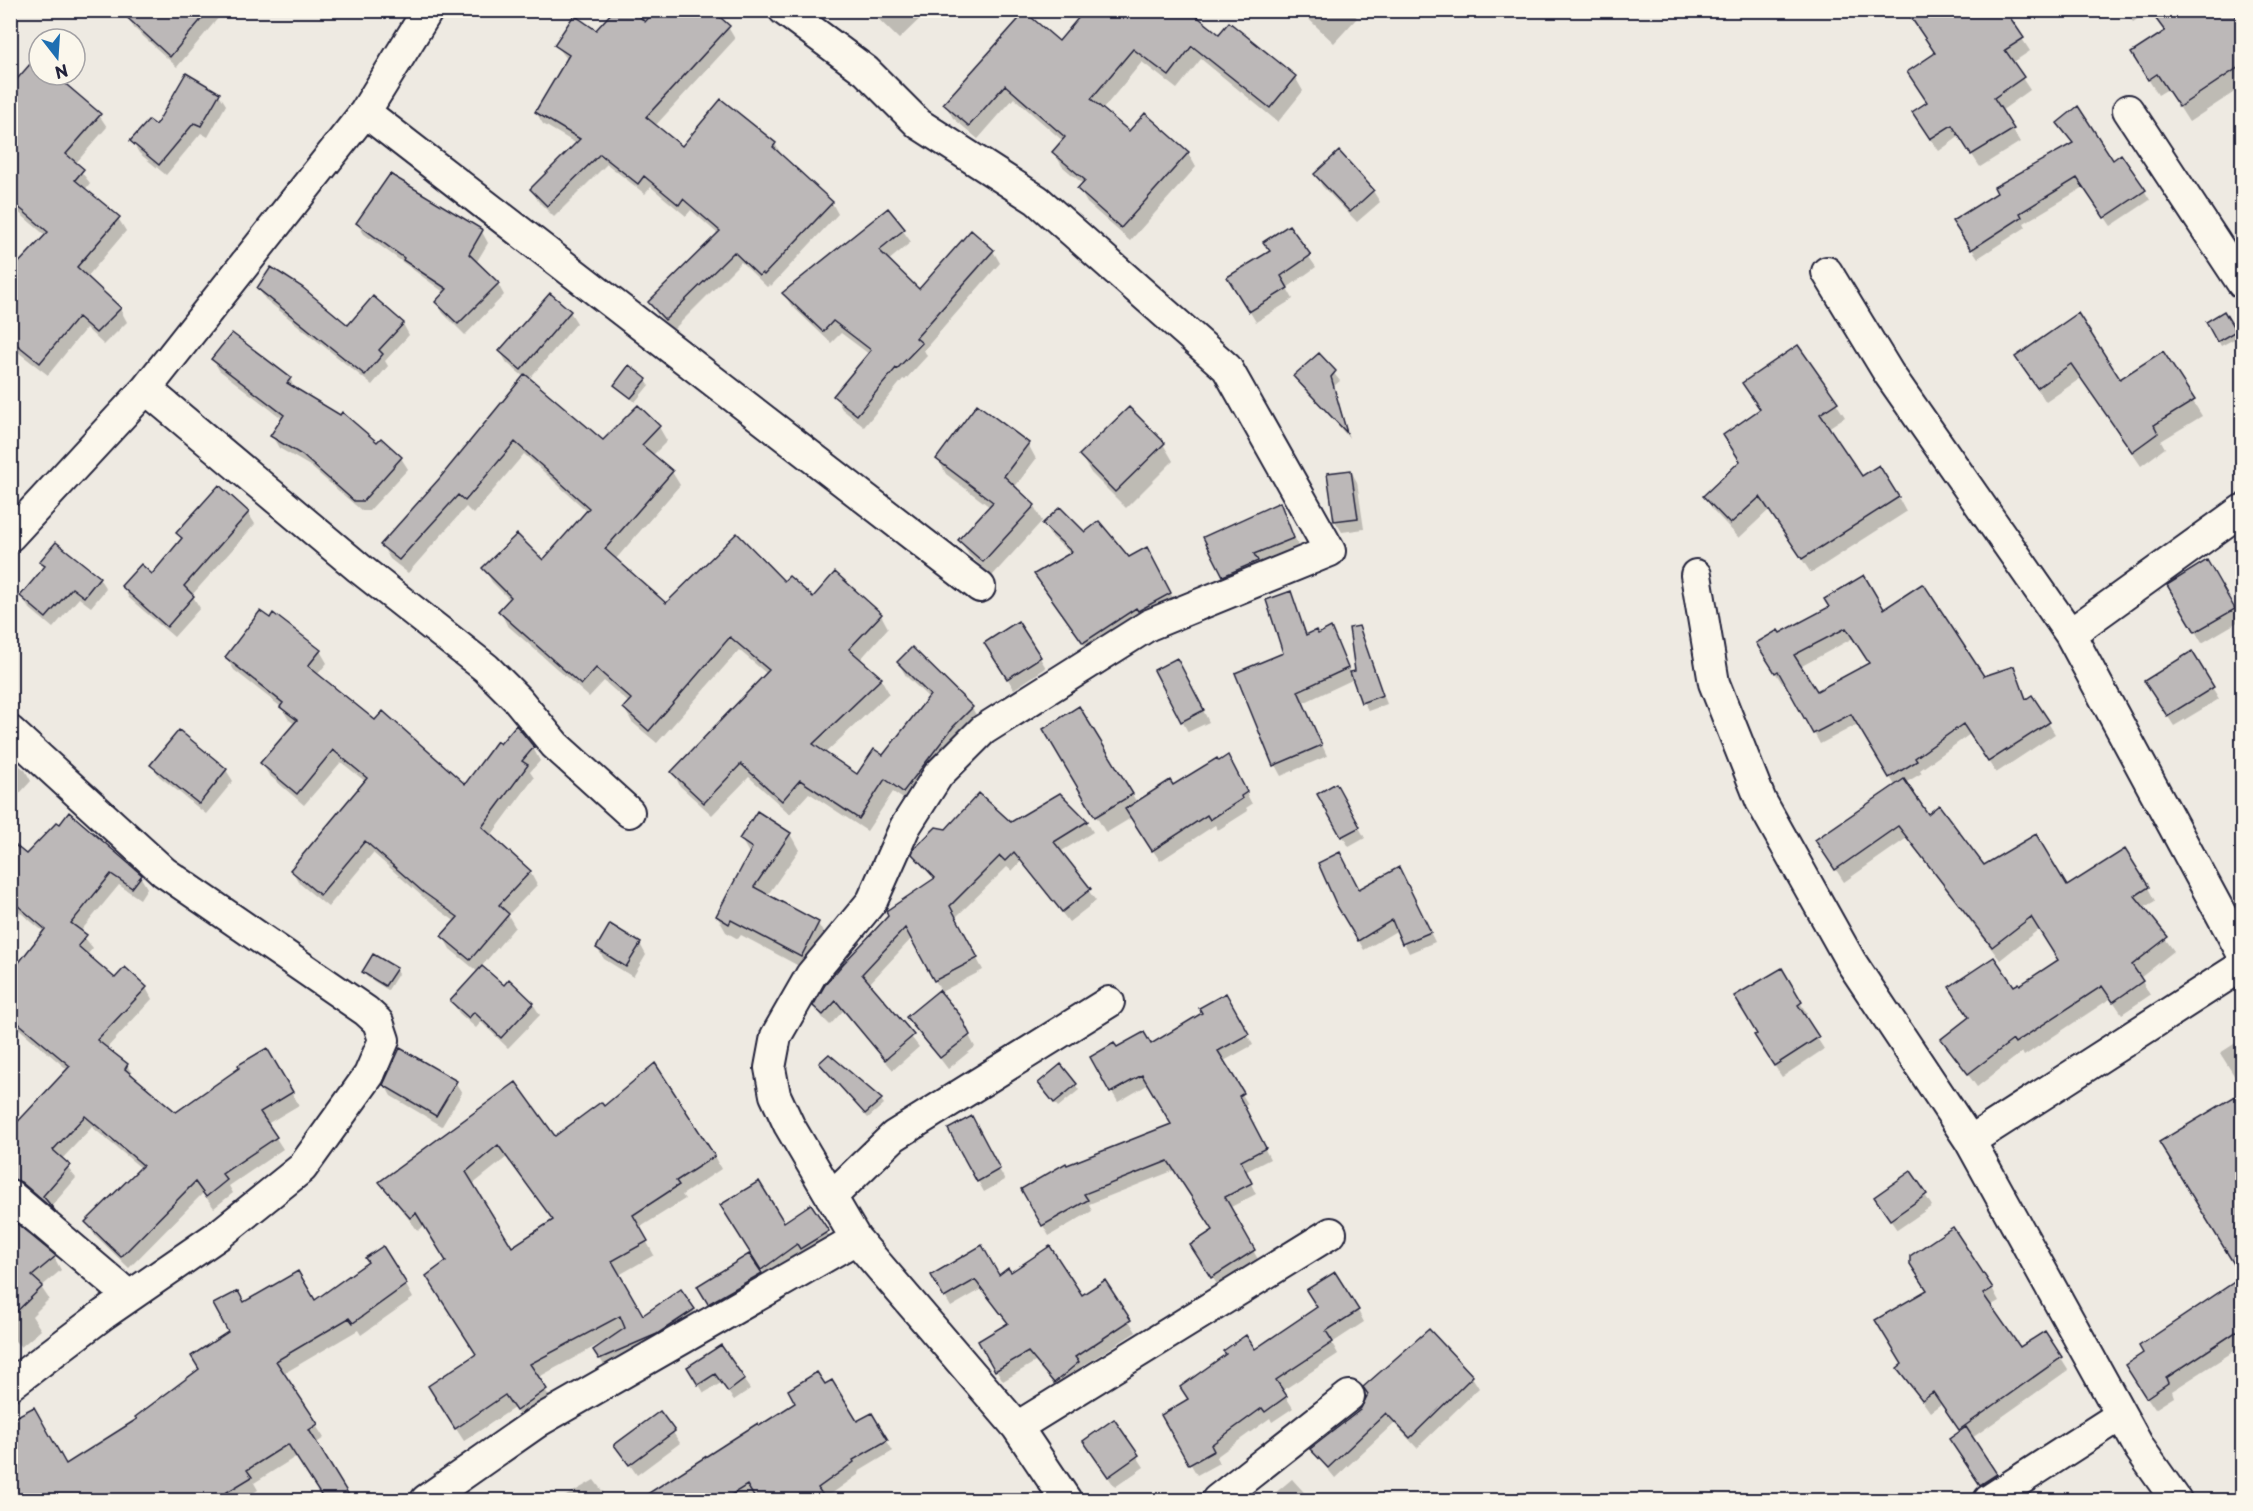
<svg xmlns="http://www.w3.org/2000/svg" width="2253" height="1511" viewBox="0 0 2253 1511" font-family="'Playpen Sans',sans-serif">
  <rect width="100%" height="100%" fill="#eeeae2"/>
  <filter id="ink" filterUnits="userSpaceOnUse"><feTurbulence type="fractalNoise" baseFrequency=".0167" numOctaves="2"/><feDisplacementMap in="SourceGraphic" scale="12" xChannelSelector="R" yChannelSelector="G"/><feConvolveMatrix kernelMatrix="1 2 1 2 8 2 1 2 1" color-interpolation-filters="sRGB"/></filter>
  <g filter="url(#ink)">
    <!-- shadow -->
    <path fill="#0003" fill-rule="evenodd" d="M134,10H216L219,17L177,67L134,28L128,17Z
      M489,10H502L500,16Z
      M616,10H710L728,27L735,39L655,126L682,148L775,144L782,156L832,203L838,214L771,286L770,284L767,287L741,262L673,330L657,314L650,303L719,235L691,210L686,216L651,187L645,194L607,164L554,217L538,201L532,189L577,144L543,124L536,112L568,60L556,45L596,32Z
      M869,10H929L899,39Z
      M1299,10H1352L1357,18L1334,43Z
      M1904,10H2009L2005,13L2030,51L2012,63L2030,90L2001,111L2020,142L1980,167L1960,136L1939,151L1921,125L1928,103L1936,54Z
      M2124,10H2231L2234,15L2242,10V87L2189,122L2168,89L2158,95L2142,69L2165,33L2149,11L2133,22Z
      M1229,24L1295,77L1303,91L1278,122L1201,59L1177,89L1142,62L1102,110L1129,133L1146,115L1188,153L1196,167L1130,241L1087,203L1079,189L1083,184L1062,166L1054,152L1063,141L1014,98L978,139L953,118L945,104L1059,43L1220,36Z
      M39,63V75H53L99,115L107,127L75,164L90,183L85,190L118,218L126,231L87,277L120,309L127,322L104,345L86,328L48,375L10,346V274L46,236L10,205V155Z
      M219,94L226,105L208,137L201,133L166,175L139,153L132,141Z
      M2059,124L2112,162L2144,190L2150,200L2111,226L2084,187L2024,223L2026,227L1978,258L1960,231L2073,144Z
      M1316,174L1373,191L1380,202L1357,222L1322,186Z
      M888,210L911,242L888,261L919,291L972,232L993,251L1000,263L924,350L927,356L905,380L903,379L864,427L842,409L835,396L869,354L841,333L831,343L791,305L784,293Z
      M357,223L482,232L488,243L476,263L498,284L504,295L465,335L443,313L437,302L445,293L364,234Z
      M1288,227L1316,267L1287,288L1293,299L1256,322L1229,278L1271,252Z
      M258,288L348,327L403,324L409,335L385,361L388,366L372,385L265,299Z
      M570,312L577,323L529,379L604,442L638,407L659,427L667,441L653,455L672,472L680,485L615,560L666,605L785,583L813,599L881,615L888,628L860,660L881,679L889,693L824,754L857,776L883,757L929,698L906,676L898,662L912,649L972,708L980,722L912,805L893,792L867,831L809,793L790,814L749,777L712,815L680,786L673,772L767,674L739,650L657,743L632,722L624,708L629,703L604,681L589,697L507,625L500,611L510,600L492,582L484,568L543,562L588,512L524,454L473,514L466,507L408,573L390,559L382,545L440,480L524,377L507,363L501,352Z
      M2224,313L2238,337L2221,346L2208,322Z
      M2078,315L2120,381L2163,353L2202,416L2161,441L2165,448L2141,466L2081,378L2046,402L2017,358Z
      M232,335L290,379L296,391L401,458L408,469L369,511H362L310,466L279,448L272,436L283,419L219,370L213,359Z
      M1319,355L1340,381L1334,386L1349,438L1295,376Z
      M646,380L649,385L635,402L616,385Z
      M1744,384L1836,403L1845,417L1828,428L1861,478L1898,497L1906,512L1811,573L1769,510L1739,538L1713,510L1705,496L1741,462L1761,411Z
      M1028,444L1036,459L1014,488L1034,506L1042,521L992,576L969,555L960,540L990,507L946,474L938,459Z
      M1163,444L1173,461L1126,508L1091,473L1081,456Z
      M1351,471L1357,482L1364,529L1342,532L1335,521L1329,474Z
      M1279,504L1300,549L1231,586L1225,575Z
      M248,513L255,524L192,595L200,608L174,637L129,598L123,587L153,576L182,541L178,534Z
      M1044,525L1085,534L1128,559H1153L1176,604L1090,653L1036,575L1071,554L1050,535Z
      M41,562L99,578L106,589L91,607L79,598L53,628L28,607L22,596L45,569Z
      M2206,562L2241,620L2202,643L2169,586Z
      M1291,593L1307,635H1318L1331,629L1351,674L1356,672L1358,628L1387,704L1368,711L1354,679L1303,703L1327,756L1281,776L1275,765Z
      M1883,611L1983,678L2014,667L2027,699L2032,697L2055,734L1996,773L1970,734L1920,770L1922,773L1905,783L1928,816L1984,867L2067,888H2148L2155,901L2143,908L2174,951L2140,978L2150,995L2122,1014L2111,998L2024,1056L2022,1052L1977,1087L1943,1039L2013,988L2020,987L2060,961L2039,929L2000,960L1907,838L1844,882L1817,841L1896,787L1858,724L1820,744L1786,681L1782,683L1764,655L1779,635ZM1853,638L1870,664L1816,693L1800,667Z
      M320,651L327,663L317,675L375,722L465,786L500,746L533,748L540,761L530,772L534,778L490,837L530,872L537,885L508,915L515,927L481,967L504,987L533,1004L540,1015L508,1048L481,1022L476,1028L459,1013L452,1002L478,972L450,949L443,936L456,922L431,904L373,853L328,907L299,883L292,870L366,782L341,762L304,805L269,775L262,763L295,724L289,720L281,707L234,670L226,657Z
      M2192,653L2219,699L2174,726L2153,693Z
      M992,654L1040,658L1046,668L1014,689Z
      M1183,671L1209,722L1188,732L1182,721Z
      M1045,729L1132,794L1137,803L1173,787L1233,768L1252,804L1246,808L1248,811L1218,830L1215,825L1160,861L1131,818L1106,833Z
      M179,732L226,770L233,781L206,814L159,776L152,765Z
      M10,758L25,770L31,781L10,804Z
      M1335,785L1365,838L1349,847L1319,794Z
      M1060,794L1087,822L1093,832L1060,852L1096,901L1069,922L1021,861L1012,871L1007,867L955,918L983,970L939,993L965,1028L975,1047L948,1069L908,1017L941,991L912,938L869,984L919,1047L893,1070L843,1011L830,1025L822,1017L815,1006L935,880L914,854L947,830L1011,824Z
      M790,834L799,850L767,896L818,924L827,939L810,972L741,935L738,939L726,932L717,916L750,855L741,839Z
      M26,856L140,876L147,888L140,899L119,885L80,932L93,948L86,956L115,980L146,988L152,999L106,1049L127,1065L134,1077L175,1114L266,1050L299,1105L267,1124L283,1149L229,1186L233,1193L214,1208L203,1193L129,1268L94,1234L87,1223L141,1168L92,1127L61,1160L76,1178L51,1207L60,1220L23,1191L16,1179L68,1070L10,1021V976L44,932L10,904V857Z
      M1404,879L1435,942L1409,953L1398,930L1364,950L1338,905L1359,891Z
      M640,944L646,955L633,977L604,959L597,948Z
      M395,969L398,974L388,990L367,977L364,972Z
      M1781,970L1807,1014L1803,1016L1824,1049L1782,1077L1762,1047L1758,1034Z
      M1226,995L1253,1045L1222,1062L1248,1104L1243,1107L1270,1159L1245,1172L1256,1194L1229,1208L1259,1261L1219,1287L1198,1256L1215,1231L1175,1170L1089,1204L1092,1211L1049,1236L1023,1190L1067,1167L1174,1125L1149,1084L1118,1102L1092,1058L1116,1050L1151,1046L1204,1013Z
      M2242,1039V1088L2220,1053Z
      M821,1064L881,1100L884,1104L868,1118Z
      M1061,1066L1079,1090L1058,1107L1043,1088Z
      M455,1082L462,1093L442,1126L391,1096L385,1085Z
      M516,1084L555,1138L604,1108L714,1156L721,1169L682,1195L685,1199L639,1228L654,1255L619,1275L642,1317L681,1291L701,1323L608,1372L595,1350L606,1343L605,1341L537,1378L554,1403L525,1424L514,1408L464,1441L437,1400L478,1355L448,1262L425,1225L418,1231L381,1183ZM507,1157L553,1221L512,1250L472,1185Z
      M2242,1094V1346L2172,1391L2174,1397L2155,1409L2134,1378L2145,1353L2141,1346L2242,1279L2161,1143Z
      M971,1118L1005,1180L984,1192L950,1130Z
      M1911,1173L1932,1206L1897,1230L1882,1208Z
      M728,1216L827,1232L833,1242L768,1279Z
      M10,1219L54,1257L61,1270L41,1287L49,1299L32,1316L41,1330L21,1347L10,1336Z
      M749,1256L767,1285L716,1314L705,1298Z
      M1011,1274L1082,1297L1105,1282L1136,1332L1081,1367L1084,1373L1061,1393L1035,1362L1003,1381L980,1342L1009,1325L982,1289L951,1307L933,1276L998,1277Z
      M406,1285L413,1298L361,1335L358,1330L283,1374L324,1438L315,1444L350,1500H325L297,1456L254,1483L258,1490L241,1500H159L175,1490L166,1476L121,1500H18L15,1496L139,1420L200,1370L230,1332L244,1304L315,1302Z
      M1992,1288L1999,1301L1990,1306L2020,1349L2045,1333L2068,1370L1972,1438L1999,1480L1984,1489L1954,1444L1961,1433L1941,1404L1930,1412L1899,1368L1904,1365L1877,1320Z
      M1358,1311L1364,1322L1332,1343L1338,1354L1282,1391L1293,1408L1272,1422L1270,1418L1216,1457L1219,1463L1197,1475L1163,1416L1189,1400L1255,1351Z
      M1429,1331L1472,1377L1479,1388L1417,1448L1394,1423L1335,1478L1312,1450L1361,1410Z
      M720,1347L750,1389L734,1400L721,1383L704,1393L689,1368Z
      M660,1413L680,1443L637,1475L616,1445Z
      M871,1415L893,1451L858,1472L859,1474L827,1497L829,1500H758L755,1495L746,1500H641L757,1425L759,1428L857,1423Z
      M1113,1421L1144,1467L1115,1487L1091,1452Z
      M1292,1479L1311,1500H1255L1262,1494L1267,1500Z
      M594,1480L609,1500H559Z"/>
    <!-- building -->
    <path fill="#bcb8b8" stroke="#22223b" stroke-width="1.5" fill-rule="evenodd" d="M119,10H209L170,57Z
      M614,10H633L645,22L656,10H712L730,26L646,117L682,146L721,99L776,143L773,147L833,202L764,275L762,273L759,276L734,252L665,320L648,302L720,231L683,199L679,205L644,176L638,184L600,154L547,206L530,189L580,139L535,112L569,55L554,45L574,15L596,30Z
      M1085,10H1189L1219,34L1229,22L1296,76L1270,108L1192,46L1169,76L1133,49L1091,99L1129,131L1145,113L1189,152L1121,228L1077,189L1085,180L1052,152L1065,137L1005,85L969,126L943,104L1025,12L1059,41Z
      M1906,10H2005L2024,38L2005,50L2024,77L1994,98L2014,129L1971,155L1952,125L1930,139L1912,112L1927,102L1907,72L1935,53Z
      M2150,11H2233L2242,26V65L2179,107L2157,74L2148,80L2131,53L2165,31Z
      M39,54V75H55L101,114L66,154L84,169L75,180L120,217L77,267L121,308L96,333L78,317L40,363L10,339V272L48,232L10,200V87Z
      M186,73L220,93L201,126L194,123L159,165L130,141L149,120L156,125Z
      M2078,106L2113,160L2121,154L2146,190L2104,218L2077,178L2020,213L2022,217L1971,250L1952,221L1997,193L1994,187L2073,143L2057,123Z
      M1339,151L1374,190L1350,212L1314,174Z
      M390,174L483,230L469,254L499,283L458,324L435,302L447,289L403,260L404,258L356,223Z
      M888,208L905,229L879,250L919,289L971,230L994,250L916,338L922,343L897,369L896,368L857,415L833,396L871,350L833,321L823,332L782,293Z
      M1289,225L1311,255L1281,276L1288,288L1249,312L1227,277L1270,251L1263,242Z
      M271,267L302,287L348,325L373,296L404,323L379,350L383,354L365,375L257,288Z
      M550,293L571,311L521,370L499,351Z
      M2224,311L2236,331L2217,342L2206,322Z
      M2078,313L2120,379L2163,351L2195,400L2154,425L2158,433L2132,452L2071,364L2037,388L2015,357Z
      M232,333L291,378L287,383L340,415L342,412L377,442L381,438L402,457L363,501H354L302,455L270,436L284,415L211,359Z
      M1798,345L1838,402L1820,414L1862,476L1879,465L1899,497L1802,559L1760,497L1730,524L1703,496L1740,461L1723,435L1760,409L1742,383Z
      M1319,353L1336,371L1331,377L1347,433L1293,376Z
      M629,365L647,379L631,398L614,385Z
      M525,374L603,440L638,405L660,426L642,445L673,471L605,549L666,603L737,533L784,581L789,576L813,597L835,572L882,614L849,649L882,678L813,744L857,774L874,749L883,755L930,695L897,662L912,647L973,707L953,727L903,792L885,779L859,819L800,780L782,801L741,764L704,803L671,772L769,670L730,637L649,731L623,708L631,699L596,668L581,685L498,611L511,597L482,568L517,534L543,560L589,508L515,442L465,501L458,495L399,560L380,545L439,479Z
      M977,404L1029,443L1004,476L1035,505L983,562L958,540L993,502L936,459Z
      M1129,407L1165,443L1115,492L1079,455Z
      M1351,470L1358,518L1334,521L1327,473Z
      M219,485L249,512L184,586L194,596L167,627L121,586L141,564L152,574L182,538L176,533Z
      M1280,502L1294,538L1254,554L1258,561L1223,576L1203,537Z
      M1060,507L1085,532L1099,521L1129,557L1147,547L1171,593L1138,611L1136,608L1083,643L1034,574L1072,552L1042,524Z
      M56,542L100,577L84,597L72,588L46,618L20,596L45,566L39,562Z
      M2207,560L2235,609L2195,632L2167,585Z
      M1864,575L1884,609L1922,584L1925,586L1984,676L2014,666L2026,699L2032,695L2050,722L1988,762L1963,724L1915,758L1917,761L1889,778L1851,714L1813,734L1778,671L1775,673L1756,643L1778,630L1780,633L1829,607L1824,599ZM1846,628L1869,663L1817,691L1794,655Z
      M1291,591L1306,635L1316,630L1318,634L1331,627L1348,668L1298,691L1322,745L1273,766L1235,673L1283,653L1266,600Z
      M260,611L270,618L273,613L321,650L308,666L375,720L383,711L465,784L497,741L500,744L516,725L534,747L522,761L528,765L482,827L531,871L499,905L509,914L470,960L441,936L458,917L423,892L365,841L320,895L290,870L367,778L333,750L297,794L260,763L297,720L280,707L283,703L225,657Z
      M1018,621L1041,657L1007,679L984,643Z
      M1359,626L1383,695L1361,703L1350,672L1355,671L1349,628Z
      M2192,651L2214,687L2167,716L2144,681Z
      M1177,658L1204,710L1181,722L1154,670Z
      M1079,706L1133,794L1095,817L1043,729Z
      M179,730L227,769L199,804L150,765Z
      M1228,755L1247,792L1241,796L1242,799L1210,820L1207,815L1152,851L1125,809L1170,780L1173,785L1217,758L1219,761Z
      M1904,779L1928,814L1939,805L1984,865L2036,834L2067,886L2125,849L2149,887L2135,896L2168,937L2132,965L2143,981L2113,1002L2102,986L2015,1043L2013,1040L1968,1074L1941,1039L1969,1017L1949,987L1994,957L2014,986L2019,983L2020,985L2058,960L2031,917L1992,947L1898,826L1835,870L1815,840Z
      M1336,783L1360,827L1341,837L1317,794Z
      M979,793L1011,822L1060,793L1088,821L1054,842L1091,889L1062,912L1014,852L1005,861L1000,856L950,906L978,958L934,981L905,928L862,974L914,1035L885,1060L836,1001L823,1015L813,1006L825,985L843,964L888,916L886,911L935,878L912,854L914,849L936,827L946,829Z
      M757,811L791,833L754,887L819,922L801,957L731,920L729,924L716,916L752,848L739,839Z
      M69,812L142,875L132,888L111,874L71,923L87,935L78,946L115,978L125,967L147,987L97,1040L128,1064L125,1069L176,1112L239,1068L238,1065L267,1048L293,1092L260,1112L277,1137L222,1174L227,1180L206,1197L195,1182L121,1257L85,1222L143,1165L85,1116L53,1150L70,1165L43,1196L57,1213L21,1182L10,1178V1130L70,1066L10,1016V974L45,929L10,899V841L26,854L57,822L60,824Z
      M1340,852L1359,889L1399,867L1431,932L1402,944L1392,920L1358,941L1337,906L1318,863Z
      M610,924L641,943L626,967L596,948Z
      M373,954L397,968L385,986L362,972Z
      M482,966L504,985L509,979L534,1003L501,1038L474,1012L469,1018L450,1001Z
      M1782,968L1802,1002L1798,1005L1819,1037L1774,1066L1754,1035L1757,1034L1734,996Z
      M939,990L960,1015L970,1035L940,1058L906,1017Z
      M1226,993L1249,1034L1218,1051L1244,1093L1239,1096L1266,1148L1241,1161L1252,1183L1225,1197L1255,1250L1211,1278L1190,1245L1213,1230L1168,1161L1084,1194L1088,1200L1042,1226L1021,1189L1066,1163L1067,1165L1171,1124L1142,1075L1110,1093L1090,1057L1114,1043L1117,1047L1144,1032L1151,1044L1202,1013L1199,1008Z
      M400,1048L457,1081L436,1116L383,1085Z
      M829,1054L882,1099L865,1114L819,1063Z
      M655,1063L715,1156L676,1181L679,1185L633,1215L648,1241L612,1261L643,1315L681,1289L695,1309L657,1334L599,1359L593,1350L625,1328L620,1316L530,1364L547,1389L516,1411L505,1395L455,1429L428,1386L476,1354L426,1276L446,1261L416,1213L410,1218L379,1182L516,1082L555,1136L601,1102L604,1106ZM498,1145L553,1220L512,1247L466,1172Z
      M1061,1064L1077,1084L1054,1103L1038,1083Z
      M2242,1092V1277L2159,1142Z
      M972,1116L1000,1169L977,1182L948,1129Z
      M1911,1171L1927,1194L1890,1220L1874,1197Z
      M759,1181L784,1222L811,1204L829,1231L800,1249L797,1244L761,1270L720,1205Z
      M10,1218L56,1256L32,1276L43,1286L10,1318Z
      M1953,1227L1993,1288L1983,1294L2020,1347L2045,1331L2062,1357L1959,1430L1933,1392L1922,1400L1897,1368L1902,1364L1875,1320L1927,1290L1910,1264V1256Z
      M982,1245L999,1275L1008,1268L1011,1272L1050,1246L1082,1295L1105,1280L1131,1320L1075,1357L1079,1362L1054,1383L1028,1352L995,1371L978,1341L1008,1323L975,1280L944,1298L931,1275Z
      M383,1246L407,1284L353,1323L349,1318L276,1361L318,1424L309,1430L352,1500H324L288,1444L247,1470L252,1477L214,1500H16L10,1490V1420L34,1407L66,1464L137,1419L135,1417L199,1369L191,1356L228,1332L213,1304L238,1291L244,1302L298,1271L315,1300L368,1262L365,1258Z
      M749,1254L762,1273L708,1304L697,1286Z
      M1335,1272L1359,1310L1326,1331L1333,1342L1276,1380L1287,1396L1265,1412L1262,1408L1211,1445L1214,1451L1189,1465L1161,1415L1188,1399L1180,1387L1226,1354L1223,1351L1246,1335L1255,1349L1317,1307L1306,1290Z
      M2242,1277V1328L2166,1378L2168,1383L2146,1398L2125,1365L2143,1353L2139,1346Z
      M1429,1329L1473,1376L1410,1438L1386,1413L1328,1468L1310,1449L1360,1410L1368,1394L1363,1387Z
      M721,1345L745,1379L728,1392L715,1374L698,1385L687,1367Z
      M817,1372L825,1384L832,1380L857,1421L872,1413L888,1440L853,1460L854,1462L818,1488L826,1500H756L747,1485L723,1500H638L758,1423L759,1426L795,1403L788,1390Z
      M660,1411L675,1431L629,1465L614,1445Z
      M1114,1419L1139,1455L1108,1477L1083,1441Z
      M1966,1427L1997,1474L1980,1485L1949,1439Z"/>
    <g fill="none" stroke-linecap="round" stroke-linejoin="round">
      <!-- street casing -->
      <g stroke="#22223b" stroke-width="34">
        <path id="street" d="M784,10L866,71L919,124L1037,200L1227,368L1330,551L1149,625L983,730L938,775L905,827L872,901L811,975L776,1036L770,1068L775,1095L789,1125L856,1239L1017,1427
          M2128,110L2242,283
          M365,112L980,587
          M1827,272L1889,374L2070,634
          M146,389L359,568L486,668L518,700L555,745L629,812
          M2242,510L2070,634L2242,953
          M10,536L146,389L365,112L428,10
          M1696,575L1714,683L1761,801L1851,962L1970,1141L2140,1449L2176,1500
          M10,731L164,872L366,1011L378,1022L384,1040L369,1075L302,1168L220,1234L104,1314L10,1385
          M1970,1141L2242,966
          M10,1195L129,1296
          M831,1197L894,1136L1109,1002
          M426,1500L539,1421L856,1239
          M1066,1500L1017,1427L1331,1233
          M1217,1500L1349,1396
          M1989,1500L2121,1415"/>
      </g>
      <!-- street -->
      <use href="#street" stroke="#fbf7ec" stroke-width="30"/>
    </g>
  </g>
  <!-- margin -->
  <rect width="2253" height="1511" fill="none" stroke="#fbf7ec" stroke-width="36"/>
  <rect x="18" y="18" width="2217" height="1475" fill="none" stroke="#22223b" stroke-width="2" filter="url(#ink)"/>
  <!-- north arrow -->
  <g transform="translate(57 57) rotate(163)"><circle r="28" fill="#fbf7ec" stroke="#a4a2a5" stroke-width="1.5"/>
  <path d="M0-4.5L10 22L0 15L-10 22Z" fill="#1f6fb2"/>
  <text y="-9" font-size="16" font-weight="bold" text-anchor="middle" fill="#22223b">N</text>
  </g>
</svg>
